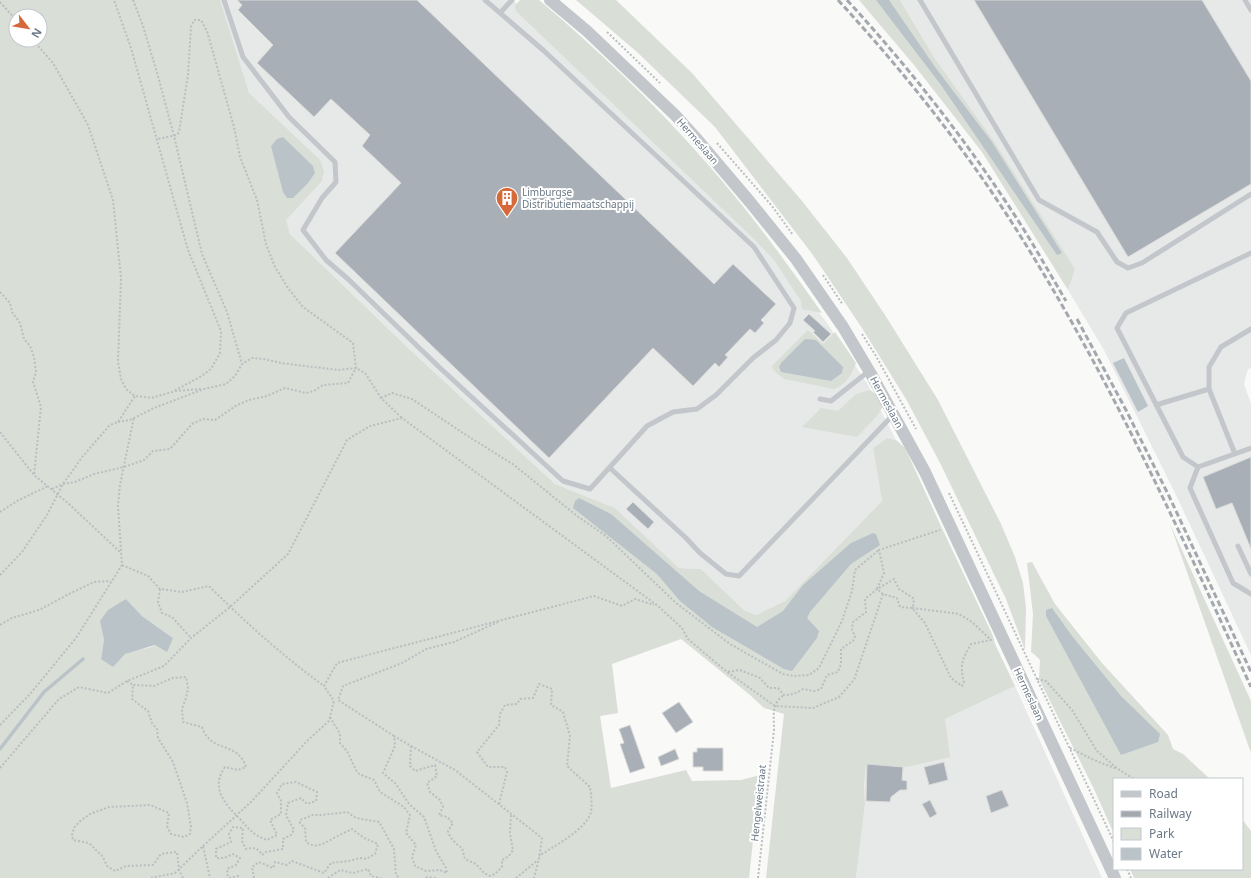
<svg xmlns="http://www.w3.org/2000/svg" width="1251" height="878" viewBox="0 0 1251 878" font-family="'Noto Sans',sans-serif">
  <rect width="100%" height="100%" fill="#f9f9f8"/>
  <!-- built -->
  <path fill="#e7e8e8" d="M213,0H513L595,75L737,214L825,320L868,385L896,440L887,438L873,448L882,501L785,601L756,615L744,610L701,569L679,568L615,508L555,484L407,347L290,234Z
    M900,0H1251V368L1248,369L1244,384L1251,404V655L1175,493L1104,350L1068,290L1074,269L935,59Z
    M1015,686L1102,878H856L865,804L864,787L866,765L906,767L945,719Z"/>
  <!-- green -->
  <path fill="#d9ded7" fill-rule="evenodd" d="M0,0H220L249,93L320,160L324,171L322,181L286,220L290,234L407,347L555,484L615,508L679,568L701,569L744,610L756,615L785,601L882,501L873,448L887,438L896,440L905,448L939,522L993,636L995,644L1015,686L945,719L950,757L906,767L866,765L864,787L865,804L856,878H766L784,714L764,708L750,695L681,639L612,664L618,713L600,716L611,788L686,770L692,781L741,780L760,775L749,878H0ZM16,16H40V40H16ZM126,599L142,616L173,638L151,647L101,659L104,639Z
    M520,0H539C596,48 654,103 703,159C746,207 785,260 822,313L802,309L801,301L774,260L754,239L516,11L515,6Z
    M576,0H616L692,73L802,201L847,258L885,315L938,400L1001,524L1015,557L1023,583L1026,608L1025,650L1006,599L940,463L906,399L862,328L813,255L715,127L637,52Z
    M859,0H900L935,59L993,140L1075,269L1068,290L982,152L914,65Z
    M808,330L823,344L835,332L856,363C851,375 847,384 834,389L784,379L774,371L772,366Z
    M870,390L878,396L883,406L877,416L857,437L802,427L821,408L838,411L856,394Z
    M1170,524L1251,701V753Z
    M1032,562L1055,604L1102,663L1168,735L1173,749L1183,754L1210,779H1114V834L1094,789L1039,679L1040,660L1034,654L1031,652L1033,614L1027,563Z
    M1242,819L1251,831V878H1134L1130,869H1242Z"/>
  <!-- water -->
  <path fill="#bac3c8" d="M876,0H889L935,67L992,142L1062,253L1057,255L941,85Z
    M283,137L313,166L315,173L308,183L293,198H287L283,192L271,146L277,139Z
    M805,339L816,340L843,367L842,373L831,381L781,372L779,367L781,363Z
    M1124,358L1148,406L1138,412L1113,363Z
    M579,498L611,514L699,591L757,627L783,611L803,585L851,543L873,533L876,534L880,545L851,564L810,612L807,618L819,631L817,638L792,671L784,669L712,627L680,601L657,574L573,508L575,501Z
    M126,599L142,616L173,638L167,652L155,645L125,654L113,667L101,659L104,639L100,621L108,610Z
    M1052,608L1072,636L1121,696L1160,734L1158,742L1121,755L1046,616V610Z"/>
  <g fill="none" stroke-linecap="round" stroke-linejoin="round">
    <!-- stream -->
    <path stroke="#bac3c8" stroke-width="3.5" d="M0,749L44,692L83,659"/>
  </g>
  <!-- building -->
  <path fill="#a9afb6" stroke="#dbdbda" d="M237,0H417L714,284L733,264L776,304L761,320L764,323L755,333L750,329L725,355L728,357L719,367L715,363L693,386L653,348L549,458L335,253L401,183L362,146L370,135L331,99L314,117L257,63L273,45L238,10L242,5Z
    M974,0H1202L1251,81V184L1128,257Z
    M809,314L831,334L823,342L813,332L815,331L803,320Z
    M1251,457V549L1232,503L1216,509L1203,477Z
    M633,502L654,522L648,529L626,509Z
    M679,702L693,722L676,733L662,713Z
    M630,725L645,768L630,773L620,744L624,743L619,729Z
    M697,748H723V771H703V767H693V752H697Z
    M675,749L679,759L661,766L658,757Z
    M944,762L948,780L929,785L924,767Z
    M867,764L903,767L902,780L907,781V790H900L891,797L890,802L866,801Z
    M1002,790L1009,806L991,813L986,796Z
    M930,800L937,814L930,818L922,804Z"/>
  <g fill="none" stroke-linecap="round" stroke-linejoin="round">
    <!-- path -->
    <path stroke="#bbbec0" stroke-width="2" stroke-dasharray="2 2" stroke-linecap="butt" d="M133,0L143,26L158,76L174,136L202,254L227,312L242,364
      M0,2L16,20
      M607,32L660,83
      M33,40L53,63L88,125L113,200L121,278L118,362L121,379L126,389L135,396L151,398L172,392L200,377L211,369L220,353L221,331L188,250L131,48L114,0
      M717,143L772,206L793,235
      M823,275L843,305
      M0,292L10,303L12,312L20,323L24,339L30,346L34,357L36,372L33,382L41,407L34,475
      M862,334L876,356L916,429
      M175,391L201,389
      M381,398L392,393L412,399L463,433L514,465L577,516L606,536L676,603L730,644L783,674L794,676L809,675L819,668L842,621L852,591L855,570L879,550
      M118,422L130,420L154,408L204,389L226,384L235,376L242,364L252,358L264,359L281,363L338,370L356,368L365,373L381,398L402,418
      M0,432L34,475L69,504L121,553
      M52,489L63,484L75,482L94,474L124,467L144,460L153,451L170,449L192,424L203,419L215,420L237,405L249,400L267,396L285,388L306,393L314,391L323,385L348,383L356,368L353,343L303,307L288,288L275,267L266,244L257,200L240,157L234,127L207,31L201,20H194L191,27L188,75L179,132L177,135L157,139
      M949,493L1114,842
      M0,512L17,501L48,486
      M122,565L148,576L160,589L182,592L209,586C245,622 283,656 324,686L337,663L594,596L622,606L635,599L654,605
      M0,575L22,552L47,515L63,484L83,456L110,425L118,422L135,396
      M160,589L158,602L162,613L172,617L191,638
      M883,594L877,589L884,573L879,550L940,530
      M0,625L12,618L39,610L67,595L94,582L111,581
      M1037,679L1046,681L1072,710L1097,751L1118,769L1134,779
      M127,681L133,685
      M330,717L340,734V743L347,751L356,770L359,774L374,780L380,792L404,807L410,815L406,833L416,845L412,857L415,866L426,871L440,870L447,873L446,868L436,851L424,817L409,804L396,784L383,773L395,746L394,736L411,746L410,766L415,771L435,765L437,776L427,783L430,792L440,800L443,807L439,815L447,817L453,823L448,831C450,839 456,844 462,848L465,859L476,864L484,873L490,876L495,874L502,867V860L509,856L513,850L510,834L511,813
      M0,725L30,694L76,638L122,565L118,506L120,485L134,417
      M394,736L338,700L343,686L402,663L426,649L454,642L498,622
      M411,746L455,770L542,838L539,859L534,878
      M1070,748L1094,760L1117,769
      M0,768L59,699L79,687L108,693L127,681L164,666L191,638L230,607L288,554L347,440L370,426L402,418L658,606L682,628L688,639L727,672L775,706L813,708L839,697L854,680L883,594L897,598L900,607L912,608L925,623L951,678L962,686L964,682C959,665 963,658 971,644L991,640L972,622L959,614L912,608L914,603L913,598L899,589L894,579L877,589L865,599L866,612L853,622L852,630L855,636L853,641L841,649V664L838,672L827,675L821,689L814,691L803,689C797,693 792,695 784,695L778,688H769L760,678L740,670L727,672
      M499,804L507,772L505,767H488L477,752L499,725L500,714L505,705L517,704L520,699L533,698L539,684L552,689L551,705L563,712L570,736L567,766L590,787C591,795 593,807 590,815C582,832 554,846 539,856
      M203,846L251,802L308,740L329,721L334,701L324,686
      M1127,869L1131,878
      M151,878L175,873L203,846L210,878
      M183,878L179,870L177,852L161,854L153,865L126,866L115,871L107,866L103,857L89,843L73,840L72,835L74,828L79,822L90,814L109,807L150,805L169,813L167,826L171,834L184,837L190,834L191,827L187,803L173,762L158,738L157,729L152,723L148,711L132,699L133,685L154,686L173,678L186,677L188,688L186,698L182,709L183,722L202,727C211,754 237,740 246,767L238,770L225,767C210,788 225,804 240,819C249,829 253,835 267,840L277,835L270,820L281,814V801L277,793L282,784L296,782L317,792L316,801L307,804L301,798L288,803L286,815L294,830L291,835L283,839V849L266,852L262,855C258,848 254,847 246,849L242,841L243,828L233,827L229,834L231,842L216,849V858H224L233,854L240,858L236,865L227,869L228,878
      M229,878L238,876L239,878
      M254,878L252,867L259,862L273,868L275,862L287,865L292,861L324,873L331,863L348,861L361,858L366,859L375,854L378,844L364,838L352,829C346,832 339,835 332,839C323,844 316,849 306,842L305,828L300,823V820L313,815H322L347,812L356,818L379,822L394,849L396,875L400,878
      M328,878L340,870L353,873L368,869L371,876L381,878
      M426,878L427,877L437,878
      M516,878L538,860
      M758,878L774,730C774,715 771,704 784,695"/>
    <!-- service -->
    <path stroke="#c3c6ca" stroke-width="5" d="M224,0L243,57L289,117L335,162L336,182L322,198L303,230L326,260L348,279L439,367L563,481L590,489L647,426L673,412L697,409L716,395L753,358L776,340L790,323L794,308L754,247L543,50L485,0
      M920,0L1039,200L1097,232L1117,262L1128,268L1142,263L1251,194
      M1245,0L1251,10
      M500,13L512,0
      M820,399L831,401L869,371
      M1156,405L1209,389
      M1251,448L1198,467L1190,488L1233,583L1251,594
      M1235,454L1209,389V367L1221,347L1251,329
      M1198,467L1183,457L1117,328L1126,313L1251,253
      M610,468L686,538L700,553L726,574L739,576L893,415
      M1238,546L1251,574"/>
    <!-- tertiary -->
    <path stroke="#c3c6ca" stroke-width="12" d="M550,0L587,31L675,115L695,137L750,202L796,259L843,327L871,374L925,472L1115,878"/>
    <!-- rail -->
    <path stroke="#a3a8ae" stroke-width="3" stroke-dasharray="6 3" stroke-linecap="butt" d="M838,0C905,73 968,152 1021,237C1111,380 1181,534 1251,687
      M847,0C913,72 974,150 1026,233C1040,256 1053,279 1066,301
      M1077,319L1126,410L1169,496L1251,672"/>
  </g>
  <!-- icons -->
  <defs>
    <g id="building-pin" transform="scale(1.15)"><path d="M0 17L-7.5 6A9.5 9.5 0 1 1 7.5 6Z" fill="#d6693a" stroke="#fff"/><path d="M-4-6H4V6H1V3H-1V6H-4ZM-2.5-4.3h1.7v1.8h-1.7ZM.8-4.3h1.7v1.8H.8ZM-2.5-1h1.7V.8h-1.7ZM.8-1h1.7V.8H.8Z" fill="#fff"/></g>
  </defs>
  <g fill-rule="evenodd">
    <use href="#building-pin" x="507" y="198"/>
  </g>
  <g text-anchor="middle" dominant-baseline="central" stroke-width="4" stroke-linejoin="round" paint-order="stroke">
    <!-- street labels -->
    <g font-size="10" fill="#6b7886" stroke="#fff">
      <text transform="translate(698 141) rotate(49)">Hermeslaan</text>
      <text transform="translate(887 402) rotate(61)">Hermeslaan</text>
      <text transform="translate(1029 694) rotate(65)">Hermeslaan</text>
      <text transform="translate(758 803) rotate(-84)">Hengelweistraat</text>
    </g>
    <!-- poi labels -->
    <g font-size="10" fill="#6b7886" stroke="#fff" text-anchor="start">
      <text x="522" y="192">Limburgse<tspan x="522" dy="12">Distributiemaatschappij</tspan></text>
    </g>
  </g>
  <!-- legend -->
  <rect x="1113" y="778" width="130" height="92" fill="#ffffff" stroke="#c4c9cf"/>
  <rect x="1121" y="791" width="20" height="6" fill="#c3c6ca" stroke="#c4c9cf"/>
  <text x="1149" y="798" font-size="12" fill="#6b7886">Road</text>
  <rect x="1121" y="811" width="20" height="6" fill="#a3a8ae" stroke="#c4c9cf"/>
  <text x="1149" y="818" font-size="12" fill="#6b7886">Railway</text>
  <rect x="1121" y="828" width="20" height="12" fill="#d9ded7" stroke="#c4c9cf"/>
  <text x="1149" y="838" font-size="12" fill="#6b7886">Park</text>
  <rect x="1121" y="848" width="20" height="12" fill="#bac3c8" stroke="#c4c9cf"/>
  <text x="1149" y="858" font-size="12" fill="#6b7886">Water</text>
  <!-- north arrow -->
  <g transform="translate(28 28) rotate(121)"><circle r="19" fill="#ffffff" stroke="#c4c9cf"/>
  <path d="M0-3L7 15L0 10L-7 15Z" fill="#d6693a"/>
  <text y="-6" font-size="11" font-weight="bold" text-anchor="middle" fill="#6b7886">N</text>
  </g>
</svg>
